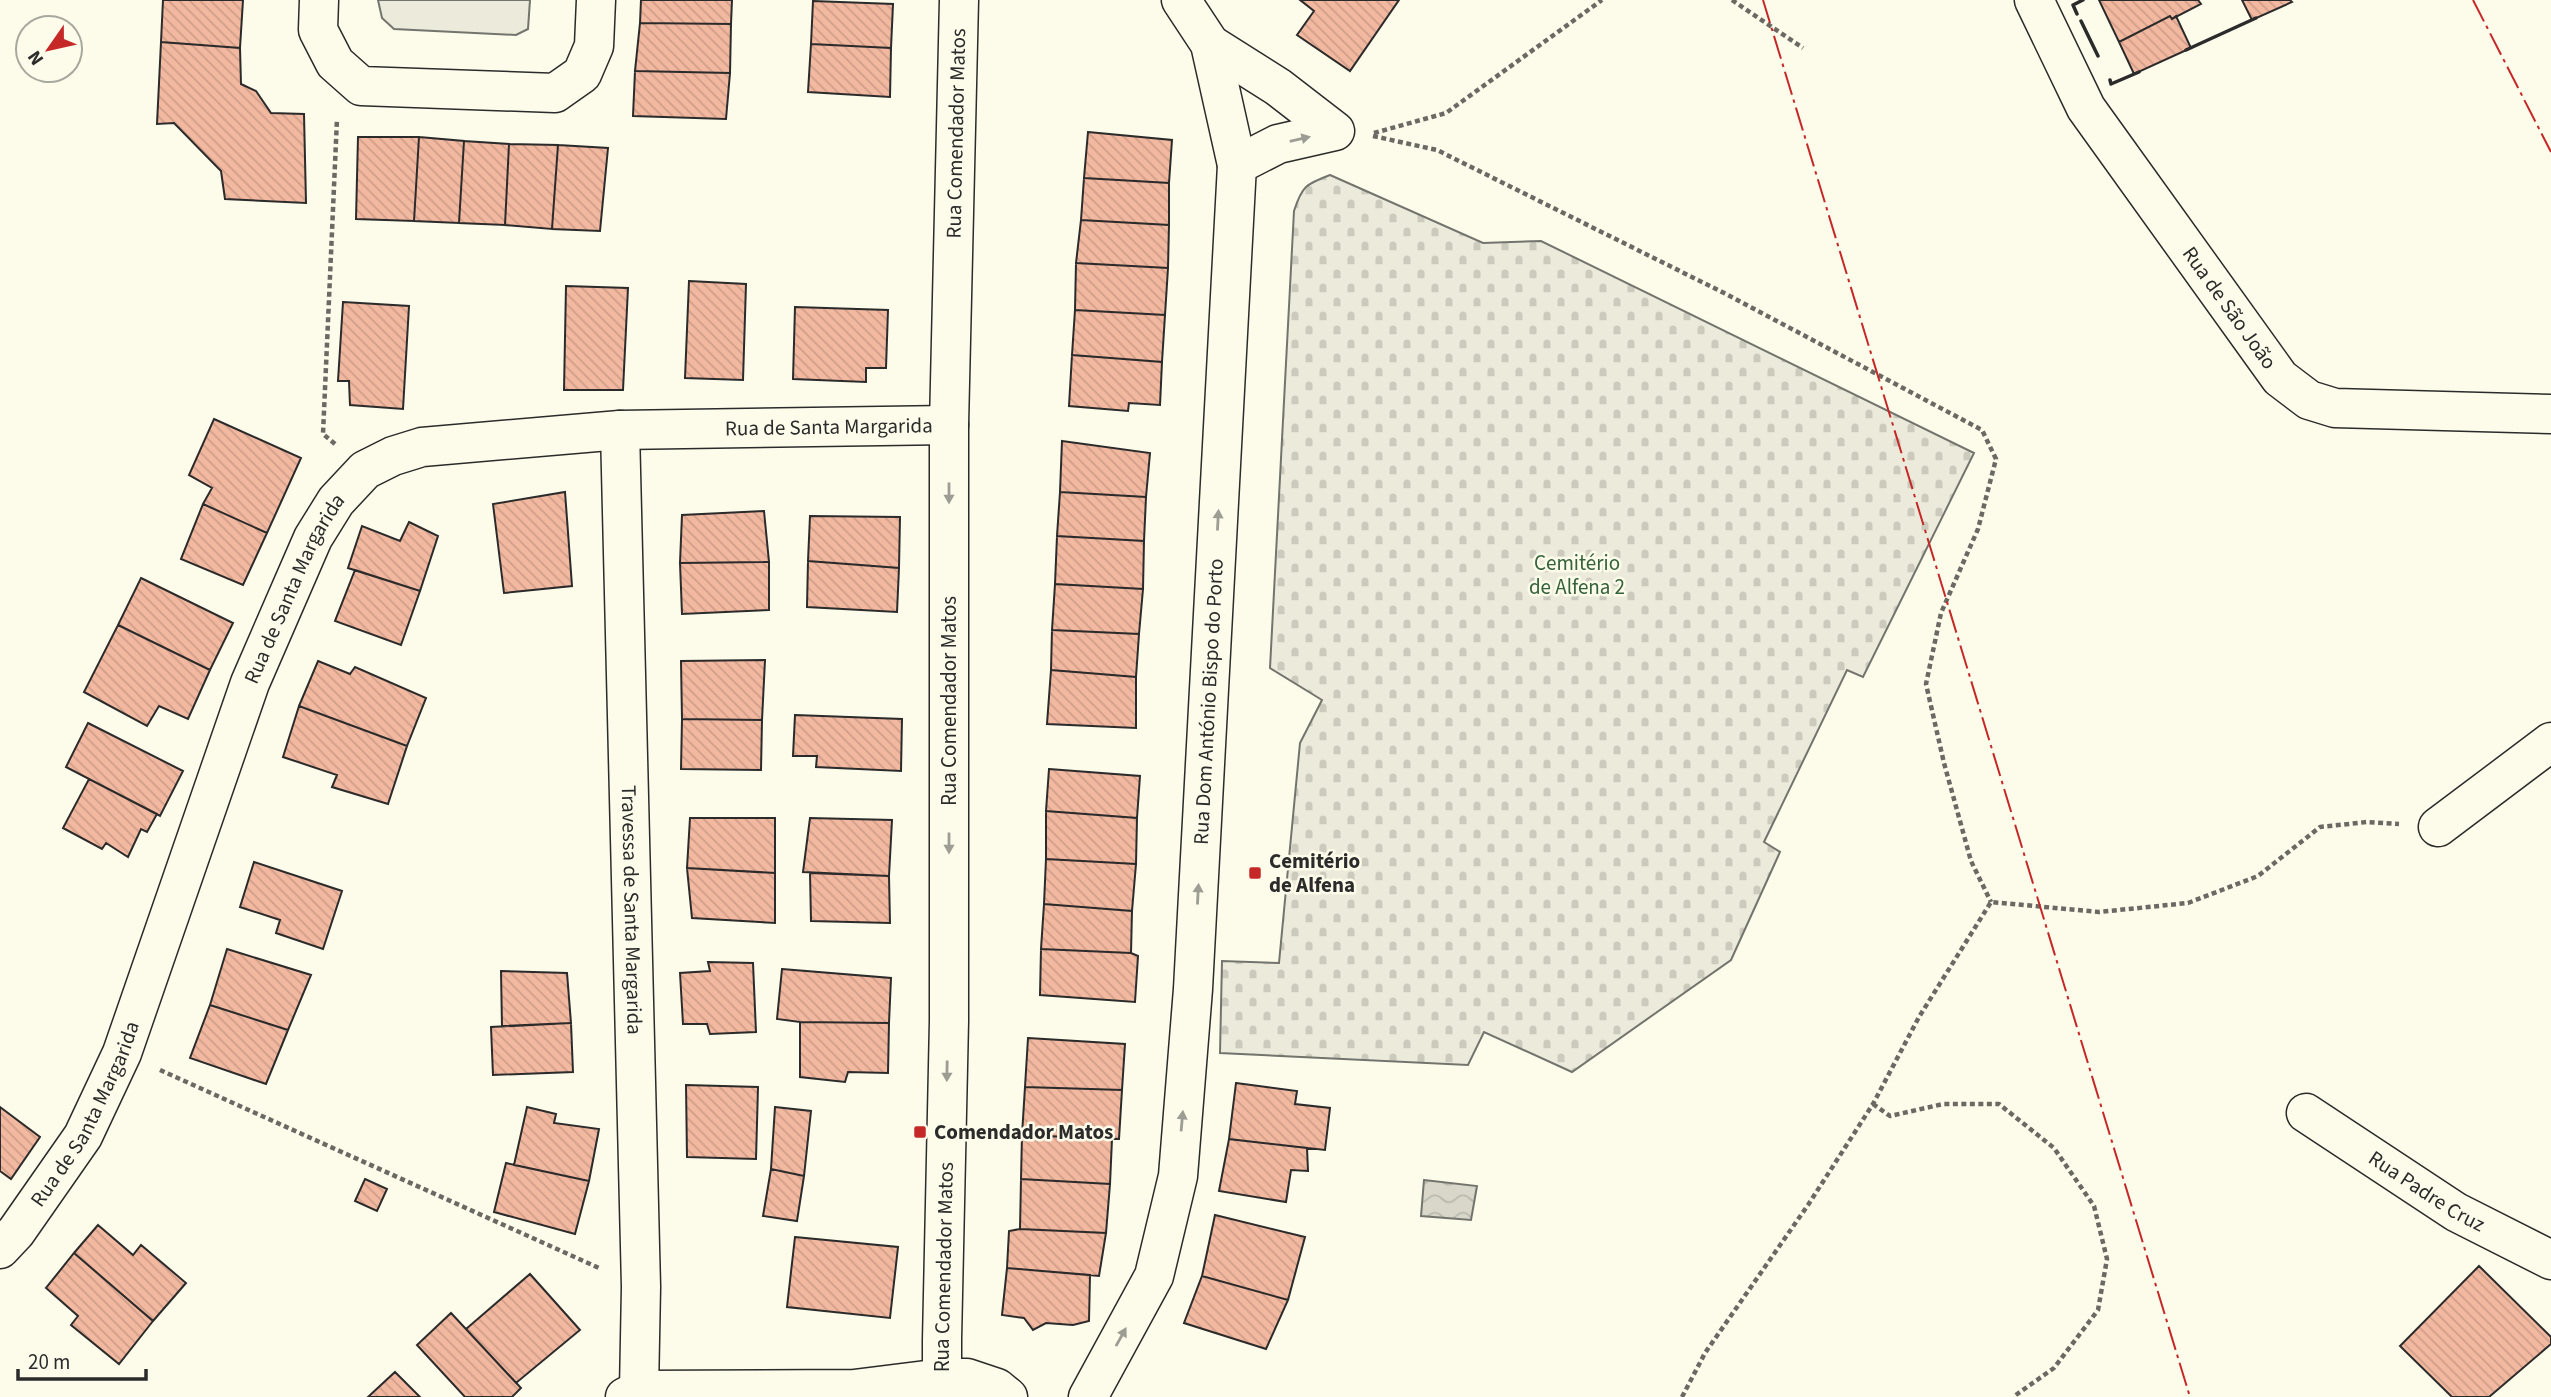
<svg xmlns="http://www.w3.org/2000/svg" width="2551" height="1397" viewBox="0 0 2551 1397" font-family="'Source Sans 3',sans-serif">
  <defs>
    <pattern id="cemetery-stones" width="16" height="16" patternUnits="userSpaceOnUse" patternTransform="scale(1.75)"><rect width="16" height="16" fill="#ecebdb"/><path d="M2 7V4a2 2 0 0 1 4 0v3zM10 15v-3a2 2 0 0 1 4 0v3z" fill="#cbcabc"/></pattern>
    <pattern id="water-waves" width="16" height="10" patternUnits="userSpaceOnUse" patternTransform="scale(1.75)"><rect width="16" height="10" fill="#d8d7c9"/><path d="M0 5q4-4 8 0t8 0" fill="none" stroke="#bab9ad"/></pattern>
    <pattern id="building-back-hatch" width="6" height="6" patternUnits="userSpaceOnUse" patternTransform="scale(1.75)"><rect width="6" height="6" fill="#f2b8a0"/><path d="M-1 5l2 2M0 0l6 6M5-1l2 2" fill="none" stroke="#d09e8a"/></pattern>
  </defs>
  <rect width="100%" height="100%" fill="#fdfbea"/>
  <!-- green -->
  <path fill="#ecebdb" stroke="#74746e" stroke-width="2" d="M378,0H530L528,29L516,35L394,29L382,18Z"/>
  <!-- cemetery -->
  <path fill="url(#cemetery-stones)" stroke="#74746e" stroke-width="2" d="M1330,175L1483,243L1541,241L1974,453L1863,677L1847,670L1764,842L1780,852L1731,960L1572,1072L1484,1032L1468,1065L1220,1053L1222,961L1279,963L1300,743L1322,700L1270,668L1294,211C1302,186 1306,184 1330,175Z"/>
  <!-- water -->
  <path fill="url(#water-waves)" stroke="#74746e" stroke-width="2" d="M1424,1180L1477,1186L1471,1220L1421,1216Z"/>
  <!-- building -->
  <path fill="url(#building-back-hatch)" stroke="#2b2b2b" stroke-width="2" d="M163,0H243L240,48L161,42Z
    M641,0H732L731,24L640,23Z
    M1300,0H1399L1350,71L1297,35L1314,11Z
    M2099,0H2198L2201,4L2172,19L2170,16L2119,42Z
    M2242,0H2290L2292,2L2252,20Z
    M813,1L893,4L891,48L811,44Z
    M2170,16L2172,19L2176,16L2191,48L2134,74L2119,42Z
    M640,23L731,24L730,73L635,71Z
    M161,42L240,48L241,84L256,91L271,113L304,114L306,203L225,199L221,171L174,123L157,124Z
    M811,44L891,48L890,97L808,92Z
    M635,71L730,73L726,119L633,116Z
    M1088,132L1172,140L1169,183L1084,178Z
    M358,137H419L414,221L356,219Z
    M419,137L464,141L459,223L414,221Z
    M464,141L509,144L505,225L459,223Z
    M509,144L558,145L552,229L505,225Z
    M558,145L608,148L600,231L552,229Z
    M1084,178L1169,183V225L1081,220Z
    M1081,220L1169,225L1168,268L1076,263Z
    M1076,263L1168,268L1165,315L1075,310Z
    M689,281L746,284L743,380L685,378Z
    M566,286L628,288L623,390H564Z
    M343,302L409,306L403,409L350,405L349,381H338Z
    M795,307L888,310L886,368H866V382L793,379Z
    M1075,310L1165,315L1162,362L1072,355Z
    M1072,355L1162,362L1160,405L1129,403L1128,411L1069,406Z
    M214,419L301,458L267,533L203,504L212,488L189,475Z
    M1062,441L1150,453L1146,497L1060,492Z
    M565,492L572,586L504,593L493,504Z
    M1060,492L1146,497L1144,541L1057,536Z
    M203,504L267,533L243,585L181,559Z
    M764,511L769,562L680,563L682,515Z
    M810,516L900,517L899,568L808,561Z
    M409,522L438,536L420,591L348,568L362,526L400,541Z
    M1057,536L1144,541L1143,589L1055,584Z
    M808,561L899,568L897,612L807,607Z
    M769,562V610L682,614L680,563Z
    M355,570L420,591L401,645L335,621Z
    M141,578L233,623L210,670L118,625Z
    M1055,584L1143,589L1139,634L1052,630Z
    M118,625L210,670L188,719L159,706L147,726L84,692Z
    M1052,630L1139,634L1136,677L1051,670Z
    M765,660L762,720L682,719L681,661Z
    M318,661L350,674L355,667L426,698L407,746L299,706Z
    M1051,670L1136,677V728L1047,724Z
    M299,706L407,746L388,804L332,787L337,775L283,757Z
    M795,715L902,719L901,771L816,767L817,756H793Z
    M682,719L762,720L761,770L681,769Z
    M88,723L183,771L160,816L66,767Z
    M1049,769L1140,776L1137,818L1046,811Z
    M89,779L157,814L147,832L141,829L128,857L106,843L102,849L63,828Z
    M1046,811L1137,818L1136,864L1046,859Z
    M690,818H775V873L687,868Z
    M810,818L892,820L889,876L803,872Z
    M1046,859L1136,864L1132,911L1044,904Z
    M254,862L342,891L323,949L276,933L280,920L240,907Z
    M687,868L775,873V923L692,918Z
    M810,873L889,876L890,923L811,921Z
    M1044,904L1132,911L1131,953L1041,949Z
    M227,949L311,975L288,1030L210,1005Z
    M1041,949L1131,953L1138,956L1135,1002L1040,995Z
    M708,962L753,963L756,1032L710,1034L707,1024H683L680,973L710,971Z
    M782,969L891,978L889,1023L800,1022L777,1019Z
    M501,971L567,973L571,1023L502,1026Z
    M210,1005L288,1030L266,1084L190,1058Z
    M800,1022L889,1023L888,1073L848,1072L845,1082L800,1077Z
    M571,1023L573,1072L493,1075L491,1027Z
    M1028,1038L1125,1044L1122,1090L1025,1087Z
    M1236,1083L1297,1091L1295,1104L1330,1108L1325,1150L1229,1139Z
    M686,1085L758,1087L756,1159L687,1157Z
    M1025,1087L1122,1090L1119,1139L1022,1135Z
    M0,1107L40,1137L11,1179L0,1171Z
    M527,1107L556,1114L554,1123L599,1129L589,1181L514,1165Z
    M775,1107L811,1111L804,1176L771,1169Z
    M1022,1135L1112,1139L1110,1184L1021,1179Z
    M1229,1139L1307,1148L1308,1171L1291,1170L1286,1202L1219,1191Z
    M506,1163L589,1181L575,1234L494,1212Z
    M771,1169L804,1176L797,1221L763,1216Z
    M365,1179L387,1189L377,1211L355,1201Z
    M1021,1179L1110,1184L1106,1233L1020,1229Z
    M1215,1215L1305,1237L1288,1300L1202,1276Z
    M98,1225L133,1255L141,1245L186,1283L153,1321L74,1253Z
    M1020,1229L1106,1233L1099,1276L1007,1268L1009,1231Z
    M795,1237L898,1247L890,1318L787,1307Z
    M74,1253L153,1321L119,1364L71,1325L78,1316L46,1288Z
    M2479,1266L2551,1337V1344L2489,1397H2452L2400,1346Z
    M1007,1268L1090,1275L1089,1321L1073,1325L1046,1323L1033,1330L1024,1318L1002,1315Z
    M530,1274L580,1330L516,1383L466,1329Z
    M1202,1276L1288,1300L1266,1349L1184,1323Z
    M451,1313L521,1388L512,1397H465L417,1345Z
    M395,1372L420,1397H368Z"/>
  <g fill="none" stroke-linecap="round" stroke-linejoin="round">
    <!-- minor casing -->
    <g stroke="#2b2b2b" stroke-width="41">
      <g id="minor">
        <path d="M319,0L318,30L335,63L361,86L555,93L582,74L594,46L596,0"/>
        <path id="s1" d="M2034,0L2086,108L2280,378L2309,400L2335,408L2551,414"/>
        <path d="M1210,44L1278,87L1335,131L1278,144L1237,165"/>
        <path id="s2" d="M620,430L641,1287L639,1390"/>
        <path d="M2438,827L2551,742"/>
        <path id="s3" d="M2306,1113L2456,1212L2551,1260"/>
        <path id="s4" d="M0,1249L16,1232L83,1136L122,1053L250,683L313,538L336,501L365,470L393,456L422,447L620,430L949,425"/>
        <path d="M625,1397L639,1390L854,1389L942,1378H967L997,1388L1008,1397"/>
      </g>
    </g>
    <!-- tertiary casing -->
    <g stroke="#2b2b2b" stroke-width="41">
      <g id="tertiary">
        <path id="s5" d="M945,1397L942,1378V1340L949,1021V425L959,0"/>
        <path id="s6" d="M1088,1397L1154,1276L1178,1176L1193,989L1237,165L1210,44L1181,0"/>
      </g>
    </g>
    <!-- path -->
    <path stroke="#6a6964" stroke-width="4.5" stroke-dasharray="5 3.5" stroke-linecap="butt" d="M1732,0L1803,48
      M1374,133L1446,113L1602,0
      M1373,136L1437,150L1726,294L1982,430L1996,459L1978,529L1941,613L1926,684L1944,763L1971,861L1991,902
      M335,444L323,434L337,119
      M160,1070L599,1268
      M1873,1104L1890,1116L1943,1104H1999L2054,1148L2094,1206L2107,1259L2098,1310L2054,1368L2013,1397
      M1682,1397L1705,1353L1808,1205L1873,1104L1919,1017L1991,902L2099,912L2188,903L2258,876L2320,827L2367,822L2399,824"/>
    <!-- minor -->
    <use href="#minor" stroke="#fdfbea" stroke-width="38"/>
    <!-- tertiary -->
    <use href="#tertiary" stroke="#fdfbea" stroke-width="38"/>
    <!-- wall -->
    <path stroke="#2b2b2b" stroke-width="3.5" d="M2077,14L2073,5L2083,0
      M2081,21L2098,56
      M2186,50L2256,18
      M2110,80L2111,84L2139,72"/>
    <!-- power -->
    <path stroke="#c62828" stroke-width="2" stroke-dasharray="24 5 3.5 5" stroke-linecap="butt" d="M1763,0L2190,1397
      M2473,0L2551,152"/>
  </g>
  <!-- one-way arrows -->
  <defs><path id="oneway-solid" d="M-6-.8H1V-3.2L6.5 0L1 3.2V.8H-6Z" transform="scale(1.75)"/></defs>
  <g fill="#9e9d94">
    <use href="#oneway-solid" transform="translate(1300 139) rotate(-13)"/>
    <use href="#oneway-solid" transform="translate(949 493) rotate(90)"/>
    <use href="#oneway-solid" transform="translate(1218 520) rotate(-87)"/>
    <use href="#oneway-solid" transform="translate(949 843) rotate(90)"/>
    <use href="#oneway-solid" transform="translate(1198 894) rotate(-87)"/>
    <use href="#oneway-solid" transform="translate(947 1071) rotate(91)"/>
    <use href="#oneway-solid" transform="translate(1182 1121) rotate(-85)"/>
    <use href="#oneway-solid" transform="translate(1121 1337) rotate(-61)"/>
  </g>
  <!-- markers -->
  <g fill="#c62828" stroke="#fdfbea" stroke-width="2.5">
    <rect x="1248" y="866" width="14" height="14" rx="3.5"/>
    <rect x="913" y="1125" width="14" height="14" rx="3.5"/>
  </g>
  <g text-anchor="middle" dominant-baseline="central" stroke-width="5" stroke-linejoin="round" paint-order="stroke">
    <!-- street labels -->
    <g font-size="21" fill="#2b2b2b" stroke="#fdfbea">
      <text stroke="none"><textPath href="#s5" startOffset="1264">Rua Comendador Matos</textPath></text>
      <text stroke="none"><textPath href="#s1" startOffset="366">Rua de São João</textPath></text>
      <text stroke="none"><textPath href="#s4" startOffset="1337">Rua de Santa Margarida</textPath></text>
      <text stroke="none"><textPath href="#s4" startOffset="728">Rua de Santa Margarida</textPath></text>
      <text transform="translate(949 701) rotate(-90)">Rua Comendador Matos</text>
      <text stroke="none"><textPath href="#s6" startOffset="716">Rua Dom António Bispo do Porto</textPath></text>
      <text stroke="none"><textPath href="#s2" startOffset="480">Travessa de Santa Margarida</textPath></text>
      <text stroke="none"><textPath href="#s4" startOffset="161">Rua de Santa Margarida</textPath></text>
      <text stroke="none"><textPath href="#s3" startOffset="144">Rua Padre Cruz</textPath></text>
      <text stroke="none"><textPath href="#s5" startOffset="130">Rua Comendador Matos</textPath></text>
    </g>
    <!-- park labels -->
    <g font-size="21" fill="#34623c" stroke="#fdfbea">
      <text x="1577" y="563">Cemitério<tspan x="1577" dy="24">de Alfena 2</tspan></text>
    </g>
    <!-- poi labels -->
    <g font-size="21" font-weight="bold" fill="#2b2b2b" stroke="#fdfbea" text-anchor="start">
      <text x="1269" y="861">Cemitério<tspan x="1269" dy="24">de Alfena</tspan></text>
      <text x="934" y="1132">Comendador Matos</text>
    </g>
  </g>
  <!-- north arrow -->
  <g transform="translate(49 49) rotate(236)"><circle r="33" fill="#fdfbea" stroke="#a9a89e" stroke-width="2"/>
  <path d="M0-5L12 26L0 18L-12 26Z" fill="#c62828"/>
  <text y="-10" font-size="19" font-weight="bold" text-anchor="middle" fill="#2b2b2b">N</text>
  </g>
  <!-- scale -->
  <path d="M18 1369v10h128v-10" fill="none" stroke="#2b2b2b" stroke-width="3.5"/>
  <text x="28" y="1369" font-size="21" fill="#2b2b2b" stroke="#fdfbea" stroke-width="5" paint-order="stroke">20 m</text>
</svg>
